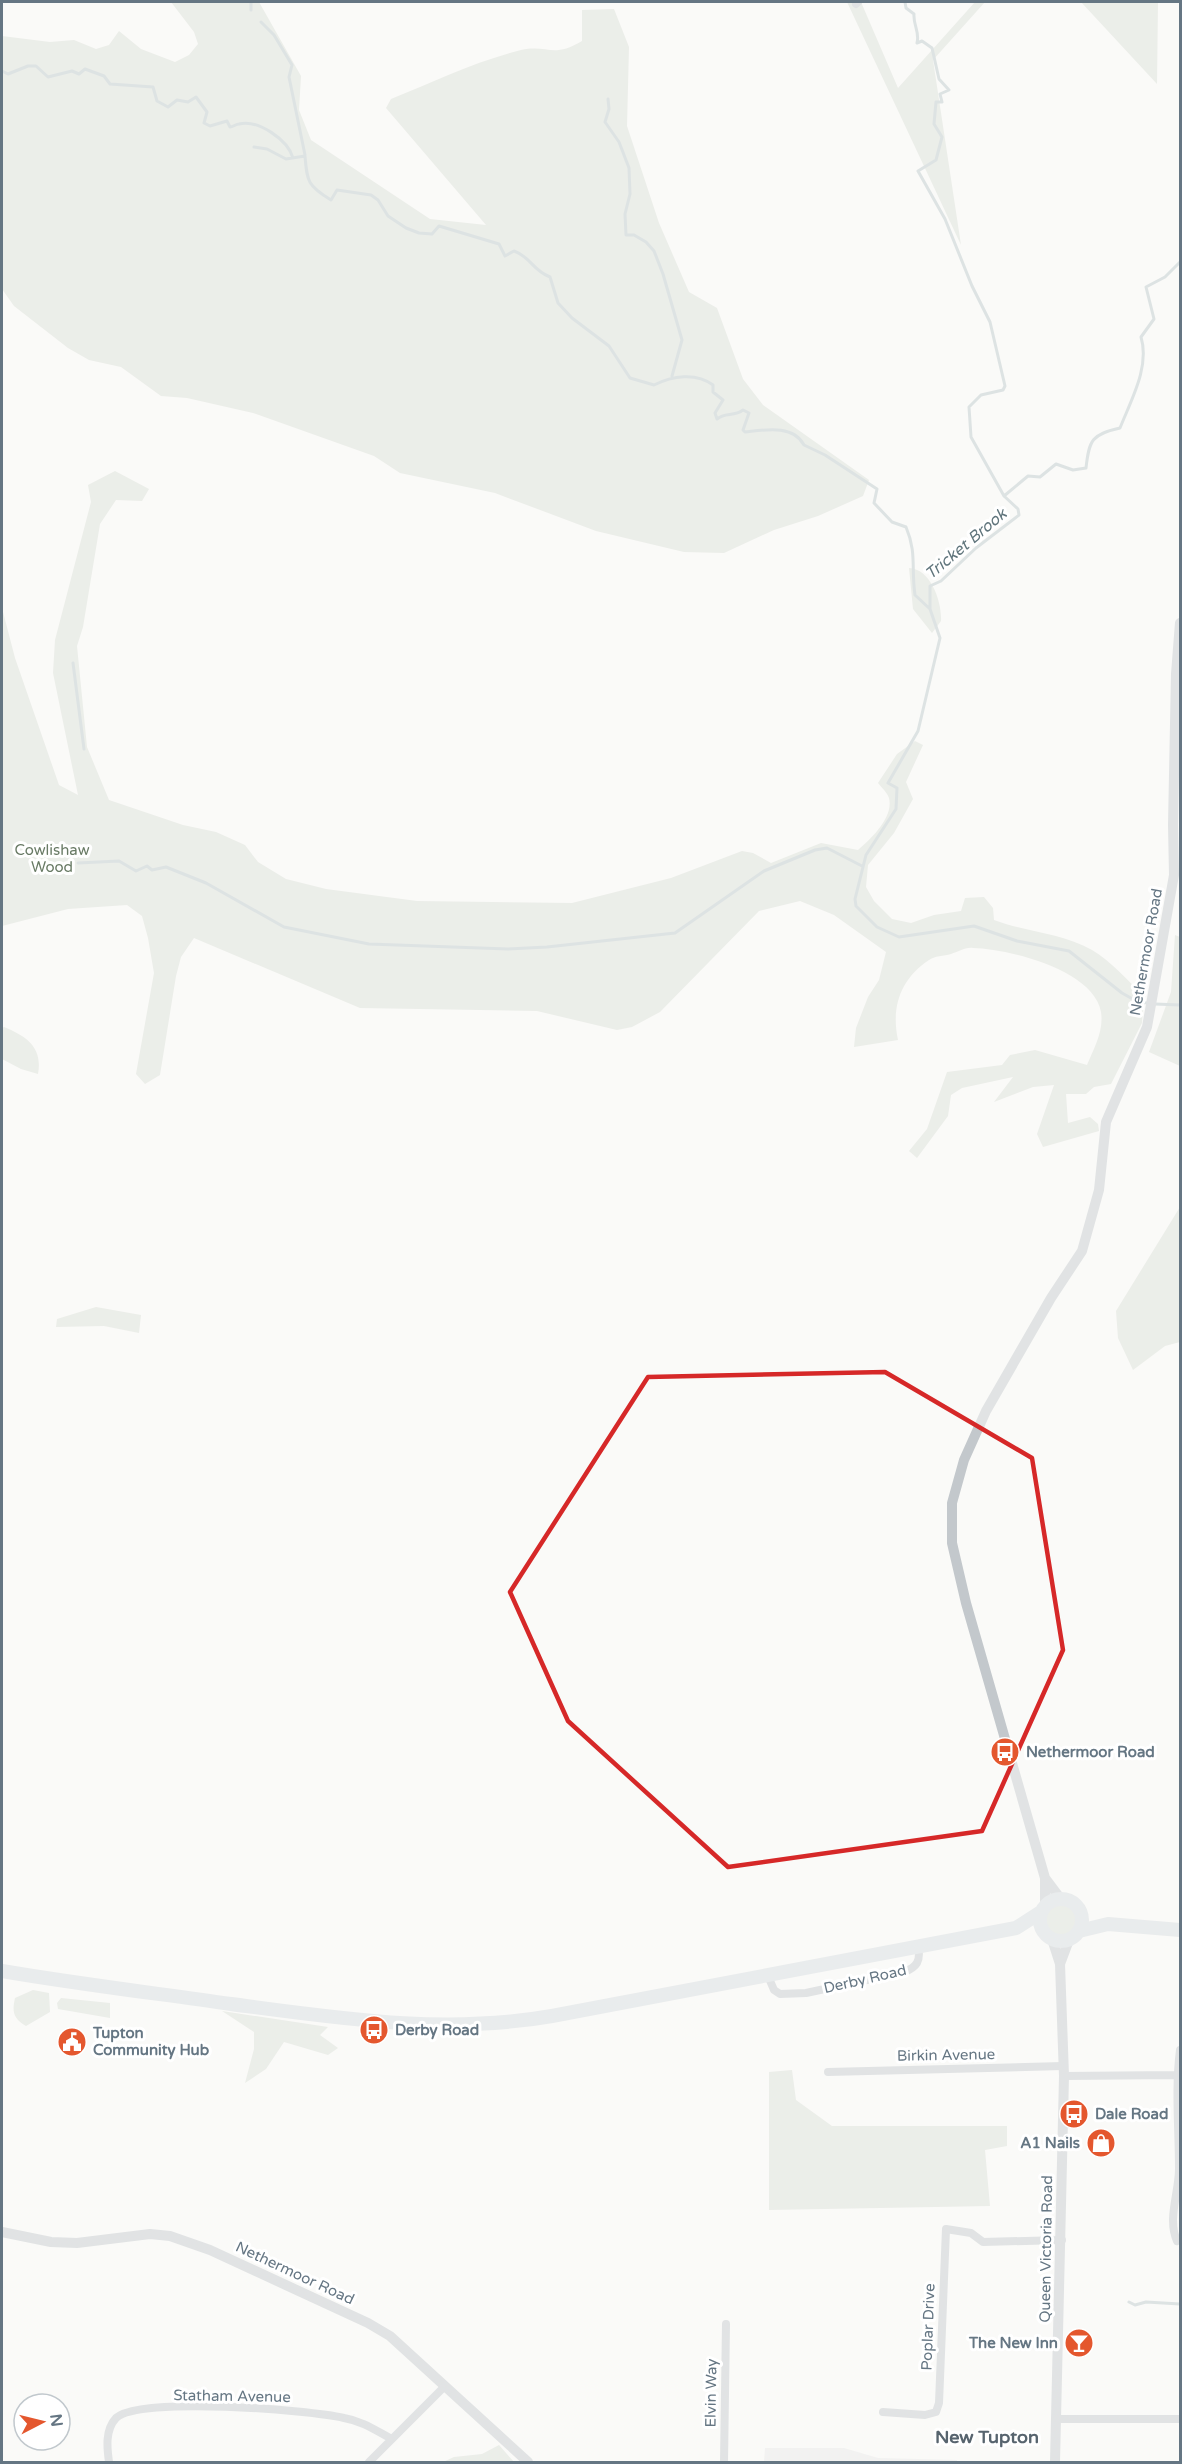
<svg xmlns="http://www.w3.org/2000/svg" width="1182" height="2464" viewBox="0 0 1182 2464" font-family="'Varela Round',sans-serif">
  <rect width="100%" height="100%" fill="#fafaf8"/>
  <!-- built -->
  <path fill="#e8e9e9" d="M765,2448H844L878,2458L957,2460V2462H764Z"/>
  <!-- green -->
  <path fill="#dadfd7" d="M171,2H259L301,76L299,110L311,140L430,219L486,225L386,108L391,99C433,82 476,61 521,50C548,44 552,59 582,41V10L614,9L629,47L627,126L659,223L689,292L717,308L743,379L763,405L869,480L863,496L818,516L774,530L724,553L684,552L596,531L495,493L400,473L374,456L253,413L187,398L161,396L121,367L89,360L68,348L14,306L2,289V36L50,42L74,40L96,49L109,45L119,31L141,49L175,62L189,55L198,44L194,32Z
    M847,2H861L898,88L975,2H985L933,60L961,245Z
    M1081,2H1158L1157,84Z
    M115,471L149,489L142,501L116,500L100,524L83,627L77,646L87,747L109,800L183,825L216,832L245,845L258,862L286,879L326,889L417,901L572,903L671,878L742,851L753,853L771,863L821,843L858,850C871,839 894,817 889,798C887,792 881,787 878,783L897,754L915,741L923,745L906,782L913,799L894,833L868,865L866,887L874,901L892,919L911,923L934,915L961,911L965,898L984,897L993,908L994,920C1025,932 1062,933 1092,950C1111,961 1128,981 1144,996L1142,1023L1111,1084L1094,1087L1086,1094H1066L1068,1123L1090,1117L1098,1124L1099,1131L1043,1147L1037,1134L1054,1085L1033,1087L994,1102L1013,1077L962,1088L951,1095L948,1116L917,1158L909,1151L927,1129L947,1072L1002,1065L1010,1055L1035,1050L1087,1065C1094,1048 1104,1031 1101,1012C1094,970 1009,949 973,948C965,947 958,952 951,954C944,956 934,956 929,960C900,979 891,1008 898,1040L854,1047L856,1028L868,997L879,980L886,952L834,915L800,901L759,911L660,1012L632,1027L617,1030L537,1011L360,1008L194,938L181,957L176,976L160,1075L145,1084L136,1074L154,973L148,938L142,916L127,905L68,909L2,926V608L15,658L59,785L78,795L53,673L55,640L91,502L88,485Z
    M909,568C931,569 942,602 941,621L932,633L913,609Z
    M1175,935L1180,937V1066L1149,1052L1171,992Z
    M4,1027C26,1036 43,1047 38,1074L21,1069L2,1059V1028Z
    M1180,1207V1342L1165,1346L1133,1370L1118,1338L1116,1311Z
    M96,1307L141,1315L139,1333L104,1326L56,1327L57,1319Z
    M1045 1920a16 16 0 1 1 32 0a16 16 0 1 1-32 0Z
    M33,1990L49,1993L50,2012L26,2026C13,2018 12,2012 15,1998Z
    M61,1998L110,2003V2018L58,2009L57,2003Z
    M222,2011L328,2027L320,2035L338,2048L328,2055L284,2042L266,2069L245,2083L254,2049V2032Z
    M792,2070L796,2100L832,2126H1007V2146L985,2150L990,2206L769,2210V2072Z
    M499,2445L514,2462H443L454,2457L482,2454Z"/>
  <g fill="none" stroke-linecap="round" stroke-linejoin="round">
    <!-- stream -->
    <path stroke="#bbc7cb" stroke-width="3" d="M251,2V10
      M905,2L906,8L914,14C913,25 920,32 917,43L922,41L932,48L939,79L949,90L940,94L942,102H936L934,124L942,137L936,160L918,171L945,219L972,286L990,322L1005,386L1003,390L981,395L969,407L971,437L1004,496
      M261,22L274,35L292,65L289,77L305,155
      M2,71L8,74L28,66H36L48,77L72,71L79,74L85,69L104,76L110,84L153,87L157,101L168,107L177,100L188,102L196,97L207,112L204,123L210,126L227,121L230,127C233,127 236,124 239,124C258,119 288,140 293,158
      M608,99L609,109L605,122L619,142L629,168L630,194L625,214L626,235H634L646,242L654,251L663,274L682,340L672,376
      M254,147L267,149L286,159L305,156C307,182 308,186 331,200L337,190L371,195L378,200L388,216L406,228L419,233L432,234L439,226L499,244L505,256L514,251C531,257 532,270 550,277L558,303L572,318L609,346L630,378L654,385C672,376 696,372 713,385V392L723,400L715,413L717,419C725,412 734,417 743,410L749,413L743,430L745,432C764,430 793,424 804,445L825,455L877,489L874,503L892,522L906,527C917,553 911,568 915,595L930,609
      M73,663L84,749
      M78,863L119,861L136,871L147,866L152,870L166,867L206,883L284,927L369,944L508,949L547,947L675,933L764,871L815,850L827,848L862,866
      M1148,1003L1138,1002L1122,993L1069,951L1017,941L974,926L899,937L877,927L856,906L855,899L866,855L896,809L897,788L888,783L918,731L940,638L930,609V586L941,581L976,548L1019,515L1018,509L1004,496L1028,476L1040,477L1056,464L1073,470L1086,468C1089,440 1092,434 1120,428C1131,400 1150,367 1141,337L1154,319L1146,287L1165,277L1180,262
      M1155,1004L1180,1005
      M1129,2302L1135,2305L1146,2302L1180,2304"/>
    <!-- minor -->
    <path stroke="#c3c8cc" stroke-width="8" d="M856,4L858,2
      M768,1976L774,1990L780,1994L806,1993L904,1972C917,1967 921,1961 918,1947
      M828,2072L1063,2066
      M1064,2076L1177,2075
      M1177,2241C1167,2219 1179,2193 1179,2169C1179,2129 1175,2089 1180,2050
      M883,2412L925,2415L936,2412L939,2403L946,2229L971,2233L983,2242L1062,2240
      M1057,2419H1180
      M109,2462C107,2448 105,2430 116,2418C139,2396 310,2410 344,2418C362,2421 375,2430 390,2438
      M369,2462L445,2386
      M724,2462L726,2324"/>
    <!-- tertiary -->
    <path stroke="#c3c8cc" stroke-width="10" d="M1045,1878L1060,1898
      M1045,1905V1878L966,1603L952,1543V1503L964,1460L986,1411L1051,1298L1082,1251L1099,1190L1106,1122L1147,1027L1174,875L1173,825L1176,674L1180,623
      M1052,1939L1060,1964L1064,2076L1055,2462
      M1060,1964L1069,1940
      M2,2232L51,2242L77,2243L150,2234L170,2236L210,2250L368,2323L390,2336L528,2462"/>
    <!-- trunk -->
    <path stroke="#d6dbdf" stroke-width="14" d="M1040 1920a21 21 0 1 1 42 0a21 21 0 1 1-42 0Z
      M1079,1931L1108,1924L1180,1930
      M2,1971C78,1984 154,1993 231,2004C338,2018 444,2035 552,2016L1016,1928L1041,1912"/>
  </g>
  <!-- marked area -->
  <path d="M0 0H1182V2464H0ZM885,1372L1032,1458L1063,1650L982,1831L728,1867L568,1721L510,1592L648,1377Z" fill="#fafaf8" fill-opacity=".55" fill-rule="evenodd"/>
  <path fill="none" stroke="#d62828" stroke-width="4.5" stroke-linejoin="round" d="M885,1372L1032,1458L1063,1650L982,1831L728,1867L568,1721L510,1592L648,1377Z"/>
  <!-- icons -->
  <defs>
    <g id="bus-disc" transform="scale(1.5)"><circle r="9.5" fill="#e4572e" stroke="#fff"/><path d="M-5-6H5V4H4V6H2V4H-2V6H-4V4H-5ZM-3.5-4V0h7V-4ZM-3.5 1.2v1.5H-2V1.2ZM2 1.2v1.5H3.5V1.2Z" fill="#fff"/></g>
    <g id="civic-disc" transform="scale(1.5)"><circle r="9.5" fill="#e4572e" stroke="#fff"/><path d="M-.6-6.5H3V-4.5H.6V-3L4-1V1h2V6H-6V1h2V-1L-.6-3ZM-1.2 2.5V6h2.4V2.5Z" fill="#fff"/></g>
    <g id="shop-disc" transform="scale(1.5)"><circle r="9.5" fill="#e4572e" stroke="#fff"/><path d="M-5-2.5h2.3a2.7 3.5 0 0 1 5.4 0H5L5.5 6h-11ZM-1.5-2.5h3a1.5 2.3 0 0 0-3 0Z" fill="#fff"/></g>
    <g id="bar-disc" transform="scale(1.5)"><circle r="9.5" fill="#e4572e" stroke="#fff"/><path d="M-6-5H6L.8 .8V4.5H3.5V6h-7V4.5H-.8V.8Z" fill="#fff"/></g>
  </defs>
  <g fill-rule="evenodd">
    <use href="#bus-disc" x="1005" y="1752"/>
    <use href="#bus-disc" x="374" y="2030"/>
    <use href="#civic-disc" x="72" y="2042"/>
    <use href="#bus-disc" x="1074" y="2114"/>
    <use href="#shop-disc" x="1101" y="2143"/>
    <use href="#bar-disc" x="1079" y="2343"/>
  </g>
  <g text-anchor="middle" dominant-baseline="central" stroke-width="6" stroke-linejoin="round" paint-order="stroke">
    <!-- park labels -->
    <g font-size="15" fill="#687a64" stroke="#fff">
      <text x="52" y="850">Cowlishaw<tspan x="52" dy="17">Wood</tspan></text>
    </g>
    <!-- street labels -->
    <g font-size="15" fill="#657683" stroke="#fff">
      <text transform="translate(1146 952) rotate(-80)">Nethermoor Road</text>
      <text transform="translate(865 1979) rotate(-13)">Derby Road</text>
      <text transform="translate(946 2055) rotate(-1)">Birkin Avenue</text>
      <text transform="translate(1046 2249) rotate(-89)">Queen Victoria Road</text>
      <text transform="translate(295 2273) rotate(25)">Nethermoor Road</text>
      <text transform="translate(928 2327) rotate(-88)">Poplar Drive</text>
      <text transform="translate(711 2393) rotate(-89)">Elvin Way</text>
      <text transform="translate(232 2396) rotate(1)">Statham Avenue</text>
    </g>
    <!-- poi labels -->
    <g font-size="15" font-weight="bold" fill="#657683" stroke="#fff" text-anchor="start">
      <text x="1026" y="1752">Nethermoor Road</text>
      <text x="395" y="2030">Derby Road</text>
      <text x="93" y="2033">Tupton<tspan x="93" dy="17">Community Hub</tspan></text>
      <text x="1095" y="2114">Dale Road</text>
      <text x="1080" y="2143" text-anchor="end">A1 Nails</text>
      <text x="1058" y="2343" text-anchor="end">The New Inn</text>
    </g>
    <!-- water labels -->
    <g font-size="16" font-style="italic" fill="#60757c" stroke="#fff">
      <text transform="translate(966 544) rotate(-40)">Tricket Brook</text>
    </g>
    <!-- quarter labels -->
    <g font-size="18" font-weight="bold" fill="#57646e" stroke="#fff">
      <text x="987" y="2437">New Tupton</text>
    </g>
  </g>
  <!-- border -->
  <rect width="1182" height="2464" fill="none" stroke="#657683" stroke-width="6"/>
  <!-- north arrow -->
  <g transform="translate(42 2422) rotate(83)"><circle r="28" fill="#ffffff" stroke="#c1c8cd" stroke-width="1.5"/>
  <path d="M0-4.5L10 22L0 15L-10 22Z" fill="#e4572e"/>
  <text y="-9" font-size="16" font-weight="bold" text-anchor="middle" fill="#657683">N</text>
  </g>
</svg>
